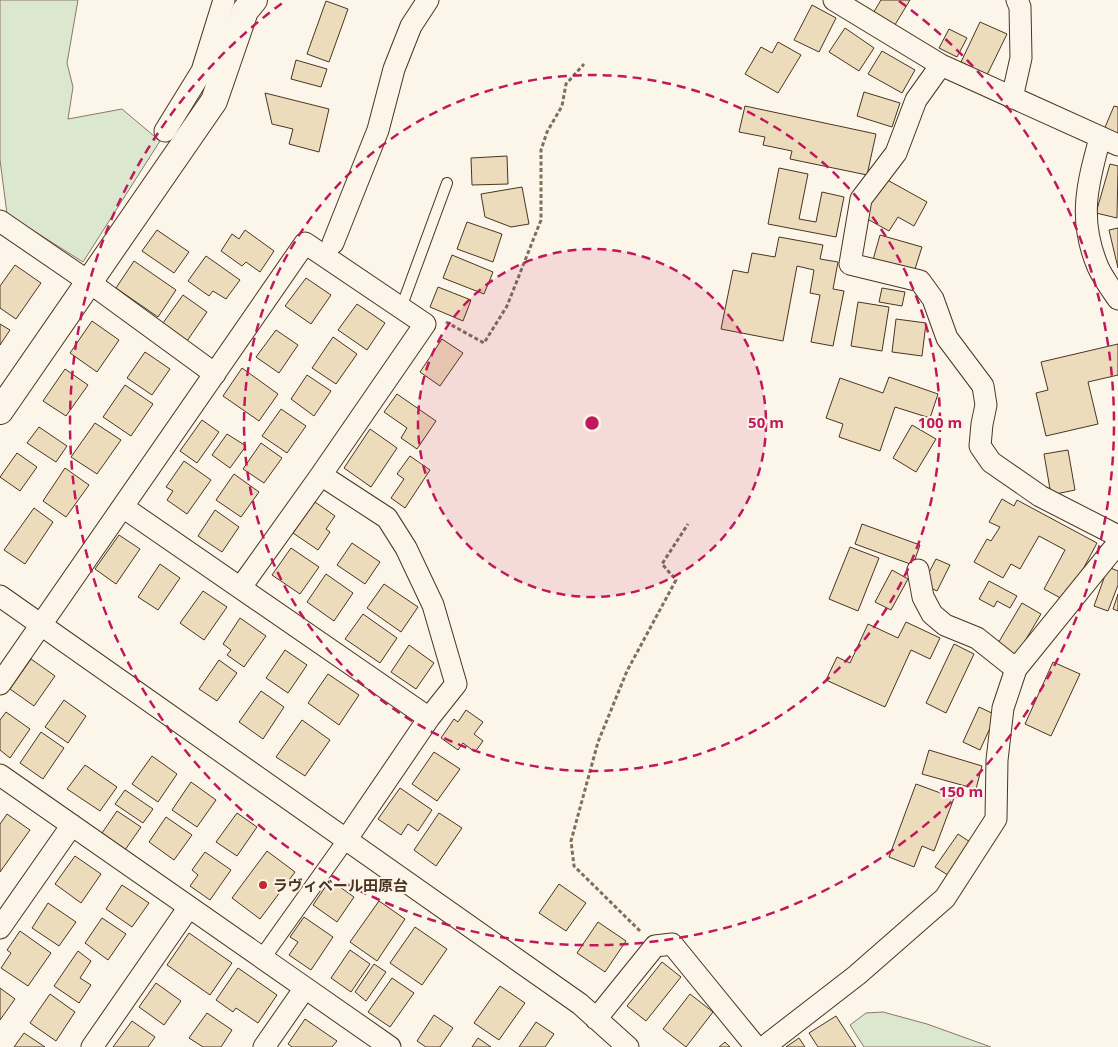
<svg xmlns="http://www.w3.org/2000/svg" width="1118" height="1047" viewBox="0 0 1118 1047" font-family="'Open Sans','Noto Sans JP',sans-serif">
  <rect width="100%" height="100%" fill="#fbf6e9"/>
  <!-- green -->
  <path fill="#dce7d0" stroke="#887966" d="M0,0H78L67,63L73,87L68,119L122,109L160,141L83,262L7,214L0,160Z
    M883,1012L927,1024L991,1047H864L850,1025L866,1013Z"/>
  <!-- building -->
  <path fill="#ecdcbc" stroke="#4a3520" d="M881,0H910L893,28L872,15Z
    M326,1L348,9L329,62L307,54Z
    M812,5L836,18L819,52L794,40Z
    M980,22L1007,34L987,75L961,62Z
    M845,28L874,48L859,71L829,52Z
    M949,29L967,38L957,57L939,48Z
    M778,42L801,55L778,93L745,74L761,47L772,53Z
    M882,51L915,70L902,93L868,74Z
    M296,60L327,69L321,87L291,79Z
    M864,92L900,103L892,127L857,116Z
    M265,93L329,109L319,152L289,144L293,129L272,124Z
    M745,106L876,134L867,175L790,159L792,151L763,145L765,137L739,132Z
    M1114,106L1118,107V138L1103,132Z
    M507,156L508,184L472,185L471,158Z
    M1110,164L1118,166L1117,218L1096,213Z
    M779,168L808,174L799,219L816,222L822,192L844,197L836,237L768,224Z
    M882,177L927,202L914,226L898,217L889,231L860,215Z
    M522,187L529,224L511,227L485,217L481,194Z
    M467,222L502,234L493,262L457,249Z
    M1118,228V268L1109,230Z
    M157,230L189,252L174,273L142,251Z
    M245,230L274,251L260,272L246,262L242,266L221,251L232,234L239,239Z
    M880,235L922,247L914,272L873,260Z
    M779,237L823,245L820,259L838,262L833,289L844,291L833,346L811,342L820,295L810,293L814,270L797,266L783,341L721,329L733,270L748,273L752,253L775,257Z
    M452,255L493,272L484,294L443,278Z
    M206,256L240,280L226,299L213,291L209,296L188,281Z
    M134,261L176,290L158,317L116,288Z
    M15,265L41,283L16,319L0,308V286Z
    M306,278L331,295L311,324L285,306Z
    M438,287L471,300L463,321L430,307Z
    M882,288L905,292L902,306L879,302Z
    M183,295L207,312L187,341L163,323Z
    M858,302L889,307L882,351L851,346Z
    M357,304L385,323L367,350L338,330Z
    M896,319L926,323L922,356L892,352Z
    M92,321L119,340L97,372L70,353Z
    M0,324L10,330L0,345Z
    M276,330L298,345L279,373L256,357Z
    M333,337L357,354L336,384L312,368Z
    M442,339L463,353L440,386L420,372Z
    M1118,344V375L1088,382L1098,424L1046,436L1036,393L1048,390L1041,362Z
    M145,352L170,369L152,395L127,378Z
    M242,368L278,394L259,421L223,396Z
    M65,369L88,385L66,416L43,401Z
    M307,375L331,391L314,416L291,399Z
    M889,377L938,394L930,418L895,407L880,451L839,437L843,424L826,418L840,378L883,393Z
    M125,385L153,404L131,436L103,417Z
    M397,394L436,421L417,449L401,438L407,428L384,412Z
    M281,409L306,426L287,453L262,436Z
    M202,420L219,432L197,463L180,451Z
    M95,423L121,440L97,474L71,457Z
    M912,425L936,439L916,472L893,458Z
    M39,427L67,446L56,462L27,443Z
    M370,429L397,448L371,487L344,468Z
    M227,434L246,446L230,468L212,455Z
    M261,443L282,458L264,483L243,469Z
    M1068,450L1075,490L1051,495L1044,454Z
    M17,453L37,467L20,491L0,477Z
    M410,456L430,470L405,508L391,498L404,479L397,474Z
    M184,461L211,480L187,514L167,500L173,491L166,487Z
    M65,468L89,485L66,517L43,501Z
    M234,474L259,492L241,517L216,500Z
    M1002,499L1014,506L1017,500L1097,543L1066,601L1044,589L1065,550L1039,536L1020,569L1011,564L1003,578L974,562L987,539L991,541L1000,527L989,522Z
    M315,502L335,516L326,529L330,532L318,550L293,533Z
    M34,508L53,522L25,564L4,550Z
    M215,510L239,527L222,552L198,536Z
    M862,524L920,545L913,565L855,544Z
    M119,535L140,549L116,584L95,569Z
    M352,543L380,562L365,584L337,565Z
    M850,547L879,558L858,611L829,599Z
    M291,548L319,567L300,594L272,575Z
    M936,559L950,565L937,591L923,584Z
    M160,564L180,578L158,610L138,597Z
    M1108,567L1118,571V585L1108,611L1094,606Z
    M892,570L908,579L891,610L875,602Z
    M326,574L353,593L334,621L307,602Z
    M989,581L1017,596L1010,608L997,601L994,607L979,599Z
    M384,584L418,607L401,632L367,608Z
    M203,591L227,607L204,640L180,623Z
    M1118,594V611L1113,609Z
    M1022,603L1041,614L1016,656L997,645Z
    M363,614L397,638L380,663L345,639Z
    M240,618L266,636L244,667L227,655L231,650L223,644Z
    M906,622L940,638L930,659L911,650L885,707L826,680L837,657L850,663L868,624L898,638Z
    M954,644L974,654L946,713L926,703Z
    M409,645L434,663L416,689L391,672Z
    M285,650L307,665L288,693L266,678Z
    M31,659L55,676L34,706L10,689Z
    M219,660L237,673L217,701L199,689Z
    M1053,662L1080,674L1051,736L1025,724Z
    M328,674L359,695L339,725L308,703Z
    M261,691L284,707L263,739L239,722Z
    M64,700L86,716L68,743L45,727Z
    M979,707L996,715L980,750L963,742Z
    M466,710L483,722L474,734L483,741L475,752L463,743L458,750L441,738L454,719L458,722Z
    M6,712L30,729L10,758L0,750V720Z
    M302,720L330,740L305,776L276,757Z
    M41,732L64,748L43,779L20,763Z
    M929,750L982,766L976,789L922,774Z
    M434,752L460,769L437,801L412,784Z
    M152,756L177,774L158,802L132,784Z
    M85,765L117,787L100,811L67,789Z
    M191,782L216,800L197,827L172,810Z
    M916,784L954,798L934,851L922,846L914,867L889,857Z
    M400,788L432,810L418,831L408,824L401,835L378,819Z
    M125,790L153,809L143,823L115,804Z
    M117,811L141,827L125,850L102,833Z
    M237,813L257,827L237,856L216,842Z
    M439,813L462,828L436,866L414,850Z
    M7,814L30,830L0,872V824Z
    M166,817L192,835L174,860L149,842Z
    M958,834L973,844L951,877L935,867Z
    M267,851L295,872L260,919L232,898Z
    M205,852L231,870L210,900L190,886L198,875L192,870Z
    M75,856L101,874L81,903L55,884Z
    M330,880L354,897L337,922L313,905Z
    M559,884L586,903L566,931L539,913Z
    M122,885L149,903L132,927L106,909Z
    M379,901L405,919L377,961L350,942Z
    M48,903L76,922L59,946L32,928Z
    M304,917L333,937L311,970L289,955L298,942L290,937Z
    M102,918L126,934L108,960L85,943Z
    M598,922L626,941L605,972L577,953Z
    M415,927L447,949L422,985L390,963Z
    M20,931L51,953L28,986L1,968L11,953L7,950Z
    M189,933L232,963L210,995L167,965Z
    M350,950L370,964L351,992L331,978Z
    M78,951L91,961L80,978L91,985L79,1003L54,986Z
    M662,962L681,977L646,1021L627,1006Z
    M374,964L386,972L366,1001L355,992Z
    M238,968L277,995L258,1023L236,1008L233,1012L216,1000Z
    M392,978L414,993L390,1027L368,1012Z
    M156,983L181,1001L164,1025L139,1007Z
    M500,986L525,1003L499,1040L474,1023Z
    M0,988L15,999L0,1020Z
    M50,994L75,1012L56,1041L30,1023Z
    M690,994L713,1012L686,1047L663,1029Z
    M207,1013L232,1030L221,1047H203L189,1038Z
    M434,1015L453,1028L440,1047H426L417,1041Z
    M836,1016L856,1047H818L809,1033Z
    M305,1019L337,1041L332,1047H292L288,1044Z
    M132,1021L155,1037L148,1047H113Z
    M536,1022L554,1034L545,1047H519Z
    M24,1033L45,1047H14Z
    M478,1038L491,1047H472Z
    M799,1038L805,1047H786Z
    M725,1042L730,1047H719Z"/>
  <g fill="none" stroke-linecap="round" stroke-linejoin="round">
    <!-- service casing -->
    <g stroke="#4a3520" stroke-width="12">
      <path id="service" d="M401,308L447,183"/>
    </g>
    <!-- pedestrian casing -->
    <g stroke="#4a3520" stroke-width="18">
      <path id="pedestrian" d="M262,958L346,840"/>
    </g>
    <!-- minor casing -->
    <g stroke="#4a3520" stroke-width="23">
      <path id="minor" d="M834,0L941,65L1118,145
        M941,65L916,100L896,153L861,199L850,264L920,281L933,299L947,338L983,386L986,405L982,424L980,446L991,462L1040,496L1118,536
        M1012,98L1021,58L1020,7L1017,0
        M165,131L202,71L224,0
        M1100,138C1087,185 1078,220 1098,267C1103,278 1111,289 1118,299
        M0,221L89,282L215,374
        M333,243L378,130L394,69L411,26L428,0
        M321,475L387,518L406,548L433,605L456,684L429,718L346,840
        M123,507L429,718
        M918,570L923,597L932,614L945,625L977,638L1016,669
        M0,596L580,1004L628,1047
        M0,684L305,243L425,324L321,475L241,587
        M0,775L390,1047
        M0,928L72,825
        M596,1019L655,946L672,944L756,1047
        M92,1047L189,907
        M264,1047L305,988
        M764,1047L857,975L945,898L996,819L997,760L1003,708L1016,669L1118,543"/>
    </g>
    <!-- tertiary casing -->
    <g stroke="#4a3520" stroke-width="28">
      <path id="tertiary" d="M0,411L214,101L245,11L254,0"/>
    </g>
    <!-- path -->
    <path stroke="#7f6f5c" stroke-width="3" stroke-dasharray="4 2.5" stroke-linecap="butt" d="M446,322L484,343L507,306L541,220V150L547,132L562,106L566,84L584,64
      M640,931L574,866L571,841L598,742L627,671L676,580L662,564L688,524"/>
    <!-- service -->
    <use href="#service" stroke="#fbf6e9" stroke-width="10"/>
    <!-- pedestrian -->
    <use href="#pedestrian" stroke="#fbf6e9" stroke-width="16"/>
    <!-- minor -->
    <use href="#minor" stroke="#fbf6e9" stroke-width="21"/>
    <!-- tertiary -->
    <use href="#tertiary" stroke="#fbf6e9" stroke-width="26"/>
  </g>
  <!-- distance rings -->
  <circle cx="592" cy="423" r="174" fill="#c2185b" fill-opacity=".12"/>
  <g fill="none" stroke="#c2185b" stroke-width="2.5" stroke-dasharray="9 6">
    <circle cx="592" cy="423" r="174"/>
    <circle cx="592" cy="423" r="348"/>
    <path d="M899 1A522 522 0 1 1 285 1"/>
  </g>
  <!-- markers -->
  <circle fill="#c62828" stroke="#fbf6e9" stroke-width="2" cx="263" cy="885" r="5"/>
  <g text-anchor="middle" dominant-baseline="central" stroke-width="4" stroke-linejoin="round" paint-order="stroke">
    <!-- poi labels -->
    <g font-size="15" font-weight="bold" fill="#4a3520" stroke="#fbf6e9" text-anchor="start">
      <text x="273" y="885">ラヴィベール田原台</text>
    </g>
  </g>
  <circle cx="592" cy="423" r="8" fill="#c2185b" stroke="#fbf6e9" stroke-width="2.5"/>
  <g font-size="15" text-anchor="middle" font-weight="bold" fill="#c2185b" stroke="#fbf6e9" stroke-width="4" stroke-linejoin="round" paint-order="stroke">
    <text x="766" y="428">50 m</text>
    <text x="940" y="428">100 m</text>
    <text x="961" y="797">150 m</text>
  </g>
</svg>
